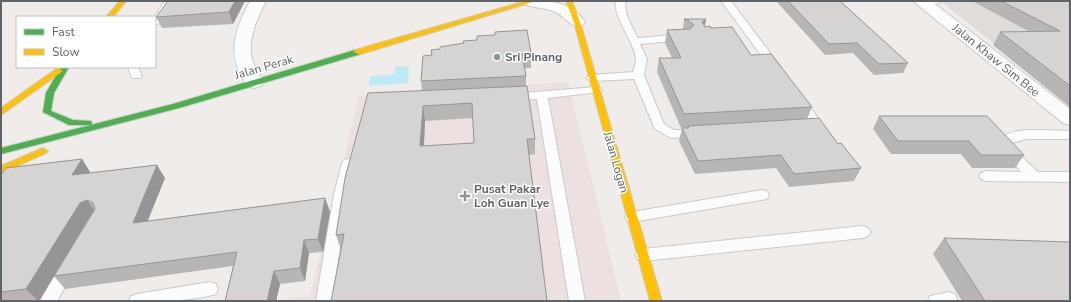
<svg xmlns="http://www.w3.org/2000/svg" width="1071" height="302" viewBox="0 0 1071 302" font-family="'Nunito Sans',sans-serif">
  <rect width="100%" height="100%" fill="#efece9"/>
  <!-- education -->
  <path fill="#e0dcd9" d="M940,1H1070V103Z"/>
  <!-- medical -->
  <path fill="#ede0e0" d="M568,82L621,301H268L310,296L359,96Z"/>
  <!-- water -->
  <path fill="#beeaf8" d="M409,66L408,83L369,86L370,76L395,74V67Z"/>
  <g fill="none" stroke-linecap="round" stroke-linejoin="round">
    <!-- lane casing -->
    <g stroke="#cacaca" stroke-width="2">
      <path id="lane" d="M165,1H175L158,24L155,25V17H154Z
        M616,1H626C622,11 633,28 638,38L684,34L689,37L684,40L640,44L647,59L644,75L664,124L674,130H702L704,133L702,136L671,138L655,129L634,79L592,81L586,78L592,75L633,72C634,68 636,64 636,60C637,47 612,15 616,1Z
        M721,1H731L780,66L781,68L780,70H772Z
        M918,1H942C937,5 925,5 919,4Z
        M128,67H138L142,76L140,78H132Z
        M596,87L600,88L602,90L600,92L548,98L585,301H569L537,99L511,100L507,99L505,97L507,95L511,94Z
        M799,96L803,98L821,122L819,128L805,131L801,130L799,127L801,124L809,122L793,100L795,98Z
        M1045,130L1070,131V139H1026L1012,143L1026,161L1038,172H1070V182L986,181L981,179L979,176L981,173L986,171L1021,172L999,142C1007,128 1031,130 1045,130Z
        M349,159L354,160L356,163L348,194L332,301H316L334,194L342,163L344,160Z
        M762,190L767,191L769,195L767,199L632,222L627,221L625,217L627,213L632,212Z
        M863,226L868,228L871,232L868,236L863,238L643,261L637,259L635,255L637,251L643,249Z
        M68,262L74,263L76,268L57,301H40L62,263Z
        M210,282L216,284L218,289L216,294C188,302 157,301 129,301L131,296L137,294Z
        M949,292L955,294L957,299L956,301H928L930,296Z"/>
    </g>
    <!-- street casing -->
    <g stroke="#cacaca" stroke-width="2">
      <path id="street" d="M250,1H266C257,19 246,41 253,62C256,69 260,75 264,82L261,86L254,88L247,86C226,55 234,32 250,1Z
        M524,1C548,1 570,0 585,22L583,25C570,29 567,18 556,12C547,8 536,8 526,5Z
        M913,1H931L1070,109V125L1063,123Z"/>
    </g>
    <!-- fast casing -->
    <g stroke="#cacaca" stroke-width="2">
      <path id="fast" d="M355,50H358L362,52L361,54L179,108L1,154V148L173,104Z
        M61,67H69L54,93L51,111L73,120L91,121L92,123L91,125H69L43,112L46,93Z"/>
    </g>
    <!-- slow casing -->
    <g stroke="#cacaca" stroke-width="2">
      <path id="slow" d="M120,1H126L113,17H106Z
        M526,1H536L361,54H358L354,52L355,50Z
        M566,1H572L580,22L662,301H650L574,22Z
        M56,69H59L63,71L1,115V108Z
        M43,148L48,151L46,153L1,173V166Z"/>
    </g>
    <!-- lane -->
    <use href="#lane" fill="#fdfcfc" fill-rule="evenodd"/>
    <!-- street -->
    <use href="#street" fill="#fdfcfc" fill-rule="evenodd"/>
    <!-- fast -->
    <use href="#fast" fill="#4caf50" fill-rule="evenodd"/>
    <!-- slow -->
    <use href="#slow" fill="#ffc107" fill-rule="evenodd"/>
  </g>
  <!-- wall -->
  <path fill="#b8b6b5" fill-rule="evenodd" d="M168,1H245L233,24L162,28L156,17Z
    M776,1H840L908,63L903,73L874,75L853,53L825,55Z
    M972,1H1070V107L993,45L1000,32H1030Z
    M684,19H706L705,27L711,28L751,55L812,107L807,119L838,144L861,168L854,181L789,187L776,168L695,174L679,141L682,128H681L657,72L659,58H672L665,43L667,30L683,29Z
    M431,50L531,53V68H525L526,76V86L535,139V154L529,155L341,250L336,235L422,91L421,81L431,55ZM473,118L474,143L424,146L425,121Z
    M879,116L1024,155L1015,168H972L961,154H891L873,129Z
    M82,159L90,172V173L165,178L148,221L325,198L330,212L323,252L309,253L305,281L280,284L276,301H225L233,266L65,289L54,276L90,216L39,301H1V175Z
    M944,238L1070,301H962L933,254Z"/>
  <!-- shaded-wall -->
  <path fill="#969494" d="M235,1H245L233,24L229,12Z
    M706,19L703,31L702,22Z
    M423,106L425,121L423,162L420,146Z
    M82,159L90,172L82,188L72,175Z
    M157,165L165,178L141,236L133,223Z
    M325,198L330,212L323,252L318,239Z
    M87,200L97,214L90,216L39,301H38L26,289L80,203Z
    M304,240L309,253L305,281L300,268Z
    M274,271L280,284L276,301H267Z"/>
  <!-- building -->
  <path fill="#d6d4d3" stroke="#969494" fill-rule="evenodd" d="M168,1H235L229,12L156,17Z
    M788,1H840L908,63L879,64L857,43L829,44Z
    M1001,1H1070V86L1000,32L1060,31Z
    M684,19H706L702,22L705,27L710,26L711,28L732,27L751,55L771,54L812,107L684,114L659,58H681L667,30L690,29L694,25L688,20Z
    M527,30L531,53L522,54L526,76L421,81L423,56L432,55L431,50L440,49V47L464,43L463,41L477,40V36L495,35V32Z
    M527,86L535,139H527L547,301H331L344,234L336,235L345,178L368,93ZM472,103L474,143L420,146L423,106Z
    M879,116H987L1024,155H981L969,141H898Z
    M819,118L838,144L841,143L861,168L794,174L781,155L698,161L682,128H689L688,126Z
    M82,159L72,175L157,165L133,223L325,198L318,239L304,240L300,268L274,271L267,301H225L237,252L54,276L95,209L93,203L87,200L80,203L26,289L1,292V175L6,168Z
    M944,238L1070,242V301H985Z"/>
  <!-- markers -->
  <g fill="#919495" stroke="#fff" stroke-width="1.5">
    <circle cx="497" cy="57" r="4"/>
    <path d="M463 190h4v4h4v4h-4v4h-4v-4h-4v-4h4z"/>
  </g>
  <g text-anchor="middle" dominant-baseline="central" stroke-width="3" stroke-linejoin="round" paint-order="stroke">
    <!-- poi labels -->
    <g font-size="12" font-weight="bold" fill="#5e6468" stroke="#fff" text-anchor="start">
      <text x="505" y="57">Sri Pinang</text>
      <text x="474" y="189">Pusat Pakar<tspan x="474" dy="14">Loh Guan Lye</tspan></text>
    </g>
    <!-- street labels -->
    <g font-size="12" fill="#5e6468" stroke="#fff">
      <text transform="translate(996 60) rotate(39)">Jalan Khaw Sim Bee</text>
      <text transform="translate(264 67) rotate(-16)">Jalan Perak</text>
      <text transform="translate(616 162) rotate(74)">Jalan Logan</text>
    </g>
  </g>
  <!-- border -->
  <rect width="1071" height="302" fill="none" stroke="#5e6468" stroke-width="4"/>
  <!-- legend -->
  <rect x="16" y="16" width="140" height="52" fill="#ffffff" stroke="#bfc1c3"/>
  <rect x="24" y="29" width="20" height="6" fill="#4caf50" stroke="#bfc1c3"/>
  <text x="52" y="36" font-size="12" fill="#5e6468">Fast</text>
  <rect x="24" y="49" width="20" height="6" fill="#ffc107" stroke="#bfc1c3"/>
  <text x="52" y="56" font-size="12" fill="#5e6468">Slow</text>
</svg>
